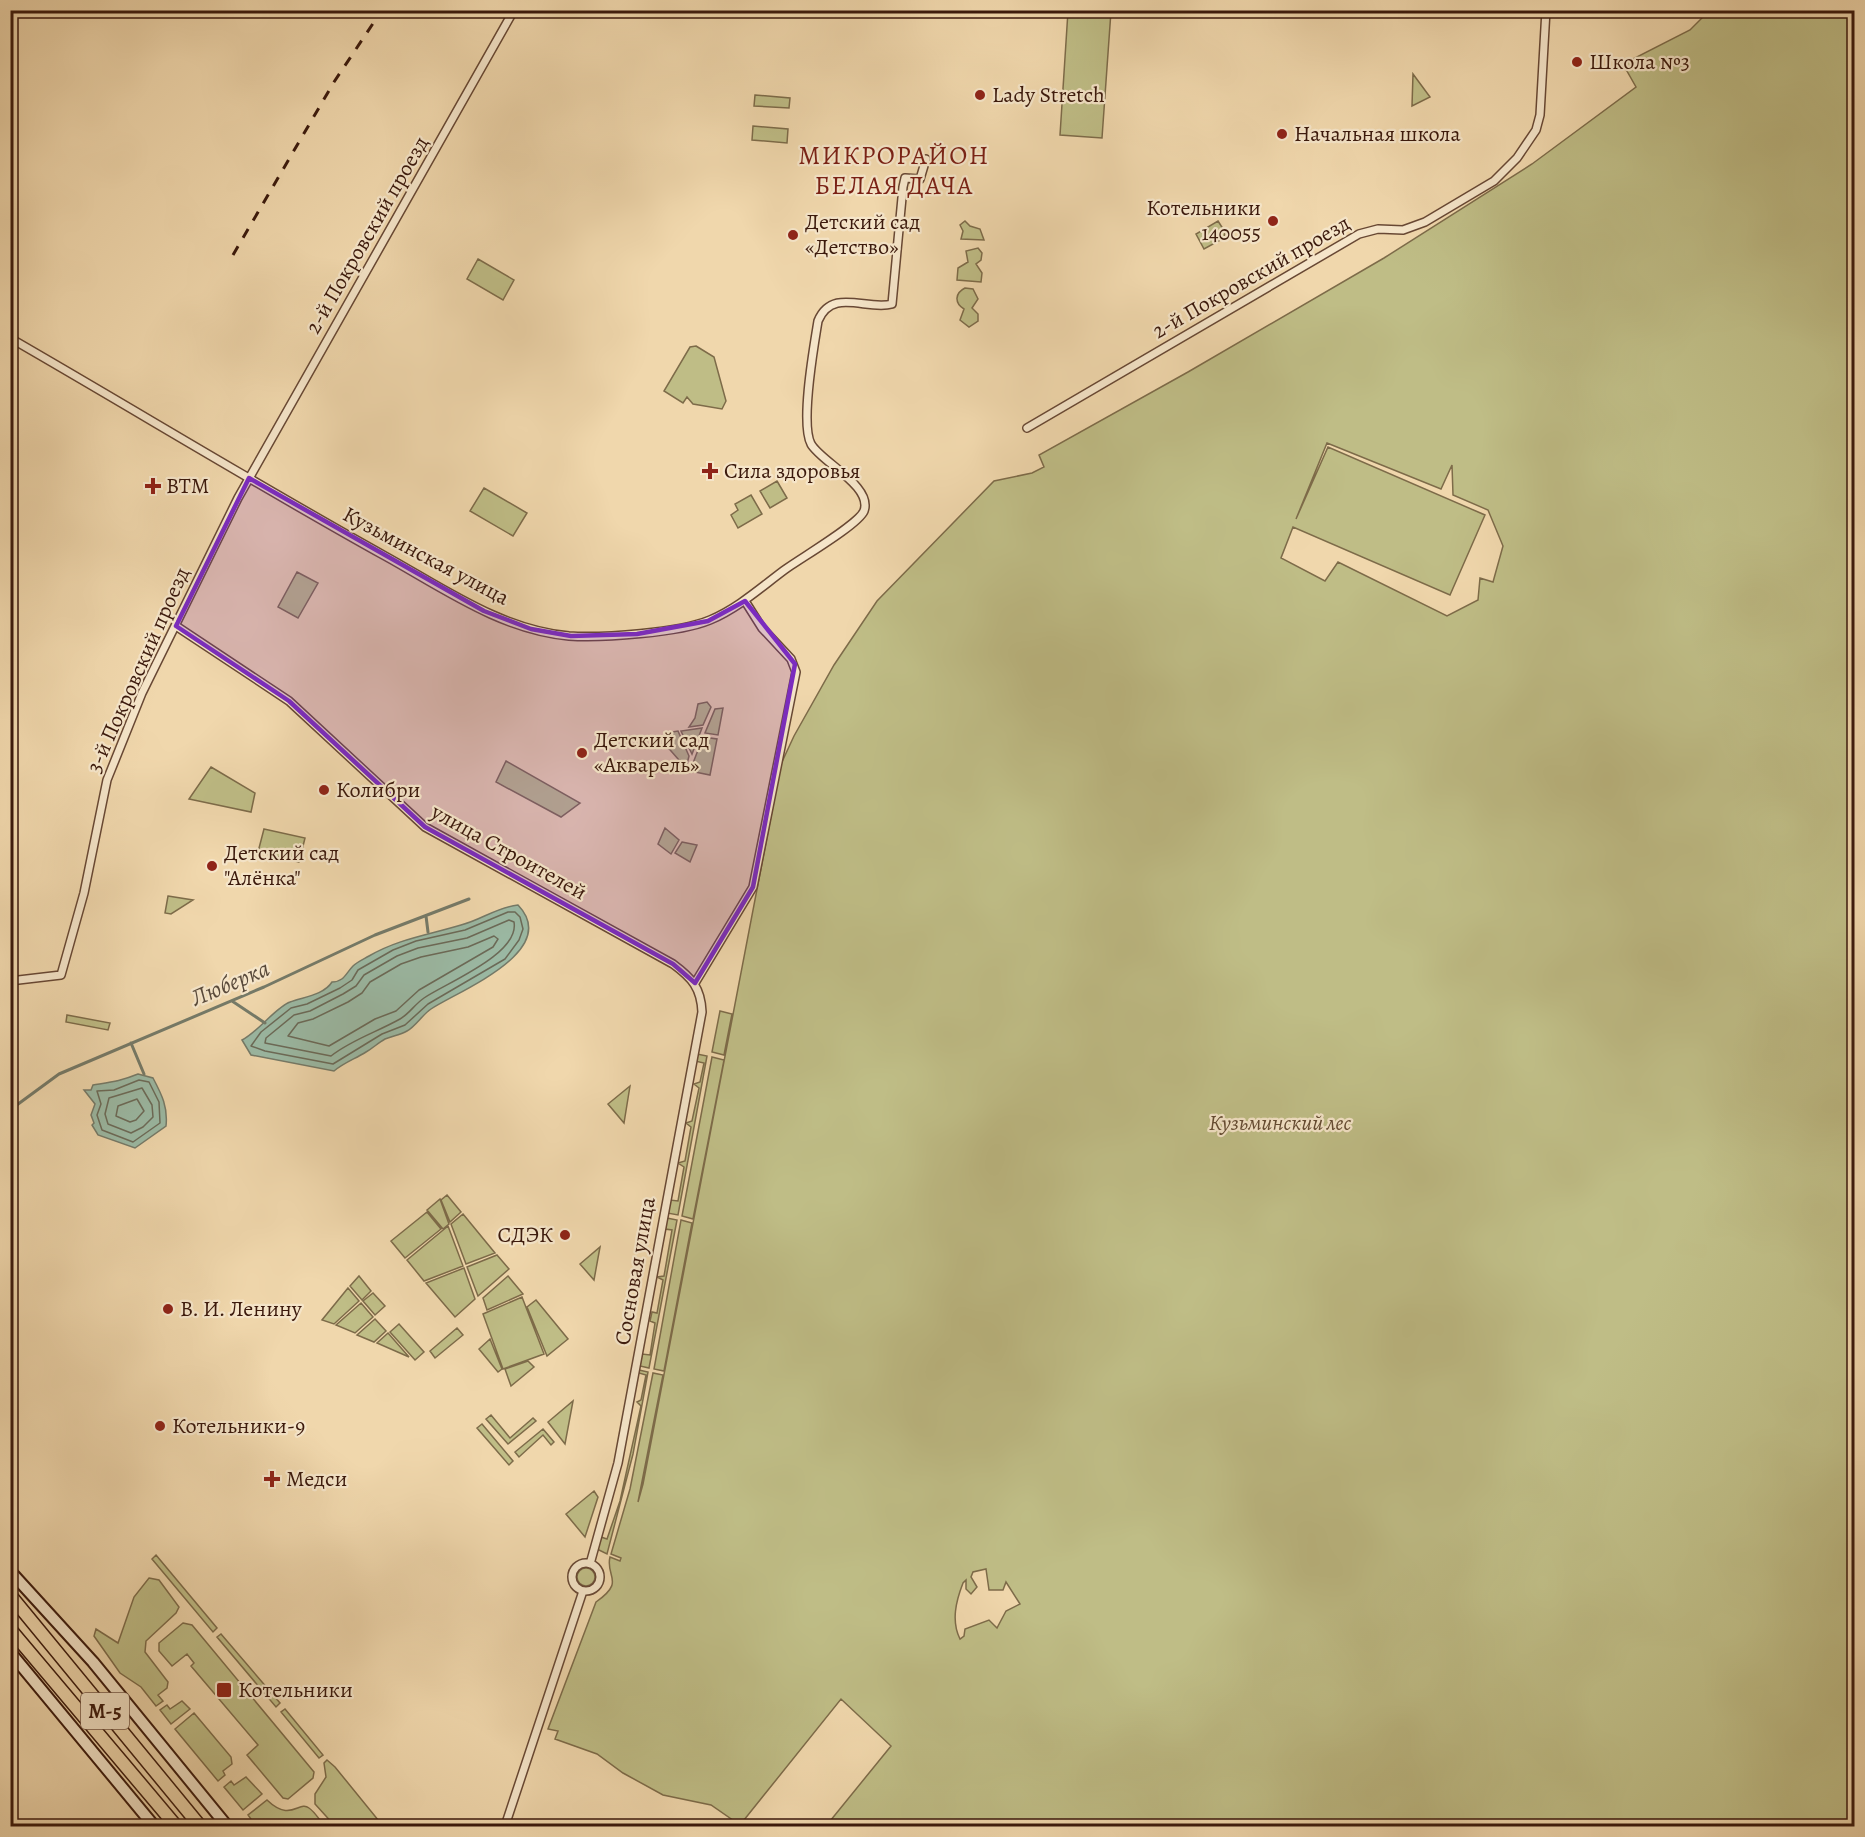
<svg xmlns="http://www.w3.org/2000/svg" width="1865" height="1837" viewBox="0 0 1865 1837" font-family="Alegreya,serif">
  <rect width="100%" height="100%" fill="#f0d7ac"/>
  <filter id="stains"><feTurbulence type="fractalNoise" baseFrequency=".00333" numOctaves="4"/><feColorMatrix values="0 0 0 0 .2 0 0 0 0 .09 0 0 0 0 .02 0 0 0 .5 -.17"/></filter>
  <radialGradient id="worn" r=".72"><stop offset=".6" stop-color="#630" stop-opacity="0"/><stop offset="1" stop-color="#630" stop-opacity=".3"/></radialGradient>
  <!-- green -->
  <path fill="#bfbd86" stroke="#7d6b49" stroke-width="1.5" fill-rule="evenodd" d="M1068,11H1111L1102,138L1060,135Z
    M1709,11H1854V1826H826L891,1746L841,1699L740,1825L711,1805L663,1795L623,1773L597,1754L555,1739L558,1731L548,1729L596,1602C626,1581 605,1577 610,1557L620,1561L621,1558L611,1554L630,1489L653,1373L663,1375L638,1502L643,1484L781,764L794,736L834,665L877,601L994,481L1032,473L1044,467L1039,455L1188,372L1384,258L1532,164L1636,87L1623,64L1690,30ZM1327,443L1441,489L1452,465L1453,495L1488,510L1503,546L1493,582L1480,578L1478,600L1447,616L1338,562L1325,581L1281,558L1293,527L1450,595L1485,515L1328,447L1296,519ZM986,1569L989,1590H1003L1006,1582L1020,1604L1006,1611L997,1628L989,1620L965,1629L964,1636L960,1639C951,1621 956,1601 963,1583L966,1580V1589L971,1594L977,1587L971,1577L973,1572Z
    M1413,74L1430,97L1412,106Z
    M755,95L790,98L789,108L754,106Z
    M753,126L788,129L787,143L752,140Z
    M965,221L970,226L980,229L984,240L961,239L963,231L960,225Z
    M1218,221L1225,232L1224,238L1204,249L1196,234Z
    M978,248L982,253L981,260L976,264L982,273L981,282L957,280L958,268L968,262L966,251Z
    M478,259L514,280L503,300L467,279Z
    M965,288L973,289L978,299L972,308L978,314V321L969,327L960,320L964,309C954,303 955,293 965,288Z
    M696,346L714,357L726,401L722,409L693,404L687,397L683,403L664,391L690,347Z
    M777,481L787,498L770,508L760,491Z
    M484,488L527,513L513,536L470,511Z
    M751,495L762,514L738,528L731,515L738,510L735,504Z
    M297,572L318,583L298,618L278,607Z
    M707,702L711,707L703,725L689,727L695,718L698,704Z
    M723,708L718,735L705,733L715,709Z
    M702,728L692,754L681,731Z
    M678,731L689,756L686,768L664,743L666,733Z
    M703,737L717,739L710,775L690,771Z
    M506,761L580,803L561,817L496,782Z
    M211,767L255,793L251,812L189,799Z
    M665,828L679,840L671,854L658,844Z
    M264,829L305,838L299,862L258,852Z
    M682,842L697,845L690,862L675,853Z
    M168,896L193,900L171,914L165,913Z
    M720,1011L732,1014L724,1055L712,1052Z
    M67,1015L110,1023L108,1030L66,1022Z
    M697,1054L707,1056L678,1215L667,1213L670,1200L678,1201L684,1167L678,1163L685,1161L691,1127L686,1123L692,1121L699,1088L694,1084L700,1082L704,1063L695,1061Z
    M712,1057L724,1060L693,1219L682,1216Z
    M630,1086L624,1123L608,1104Z
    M447,1195L461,1212L450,1222L441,1200Z
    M440,1199L449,1224L443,1229L427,1210Z
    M427,1212L441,1229L405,1258L391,1241Z
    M463,1214L495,1253L466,1264L451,1224Z
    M667,1218L677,1220L649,1368L640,1366L642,1354L650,1355L655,1323L650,1321L652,1312L657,1313L663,1280L657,1277L664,1276L672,1230L665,1229Z
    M681,1220L692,1223L664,1371L654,1369Z
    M448,1226L463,1266L424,1281L407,1260Z
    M600,1247L594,1280L580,1264Z
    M497,1255L509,1269L478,1296L467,1267Z
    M464,1268L475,1299L455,1317L426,1283Z
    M359,1276L371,1291L362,1300L350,1286Z
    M508,1276L523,1294L487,1310L483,1298Z
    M348,1288L359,1301L334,1324L322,1320Z
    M373,1293L385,1306L375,1315L363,1301Z
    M522,1297L544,1354L503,1369L483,1314Z
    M536,1300L568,1339L547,1356L527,1307Z
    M361,1303L373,1317L355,1333L336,1325Z
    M375,1319L386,1331L374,1342L357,1335Z
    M399,1324L424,1352L415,1360L390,1332Z
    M457,1328L463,1335L435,1358L430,1351Z
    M388,1333L409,1357L377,1343Z
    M490,1339L502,1369L498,1372L479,1349Z
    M528,1361L534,1367L511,1386L505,1369Z
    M639,1370L648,1372L633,1454L607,1554L597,1549L601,1537L607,1539L620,1501L641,1406L637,1402L641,1400L646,1375L639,1373Z
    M573,1401L565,1444L548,1422Z
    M491,1415L510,1438L533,1418L536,1421L508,1444L486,1419Z
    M482,1424L513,1461L509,1465L477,1428Z
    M543,1429L554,1442L551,1445L543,1435L519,1457L515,1452Z
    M594,1491L598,1497L585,1537L566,1514Z
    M156,1555L217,1628L213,1632L152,1559Z
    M577 1577a9 9 0 1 1 18 0a9 9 0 1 1-18 0Z
    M149,1578L159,1580L179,1607L176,1613L146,1641L145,1652L168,1682L167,1688L158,1695L163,1701L156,1706L141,1687L120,1673L94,1636L96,1629L118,1643L134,1597Z
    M183,1623L192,1625L314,1772L313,1778L288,1799L283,1798L247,1755L258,1745L191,1666L194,1663L187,1654L172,1666L159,1651V1643Z
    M221,1634L280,1703L276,1707L217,1637Z
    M182,1701L190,1709L171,1724L160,1710L167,1705L170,1709Z
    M285,1709L323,1755L319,1758L281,1712Z
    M194,1713L231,1757L232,1764L223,1771L225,1775L218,1781L175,1729Z
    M327,1760L335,1767L383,1826H335L315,1804V1794L326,1777L324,1763Z
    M246,1777L262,1794L243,1810L224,1787L231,1781L234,1785Z
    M267,1800C291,1823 299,1800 309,1808C315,1812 320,1821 325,1826H256L248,1815Z"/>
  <!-- water -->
  <path fill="#9bbaa5" stroke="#757a68" stroke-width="1.5" d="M518,905C562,951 458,991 431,1009C422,1015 416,1026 407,1031C400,1035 392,1036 385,1039C378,1043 373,1048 366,1052C355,1059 345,1062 334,1071L251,1055L242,1040C258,1032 276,1007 290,1002C303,997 324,995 332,982C344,982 346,973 353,966C357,962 364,959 369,956C398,939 428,935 461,925C481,920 497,907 518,905Z
    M138,1074L153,1078C162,1095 168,1107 166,1126L135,1148L98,1135L92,1125L94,1123L91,1115L95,1104L84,1090H91L93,1085C111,1082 121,1081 138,1074Z"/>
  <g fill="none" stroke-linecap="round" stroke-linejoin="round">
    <!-- shore -->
    <path stroke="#6b6a58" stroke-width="1.5" d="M508,912H515L520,917L523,929L519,940L505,959L428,1004L405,1025L382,1034L333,1064L265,1051L251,1046L261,1032L291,1008L307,1004L340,988L352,980L358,970L393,950L416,941L465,930Z
      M509,920L514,922C520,954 446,983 424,998C415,1004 409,1014 400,1019C377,1032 351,1040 331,1056L265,1043L266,1038L294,1015L310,1011L343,994L356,986L364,975L397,956L418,948L467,938Z
      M494,936L498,939L493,947L419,990L396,1011L375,1019L329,1046L288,1036L298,1023L313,1019L348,1002L362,993L370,982L401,964L421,957L468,947Z
      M139,1080L149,1082L159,1102L160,1123L133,1142L102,1130L97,1115L101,1104L97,1091L114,1090Z
      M142,1088L152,1105L153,1117L143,1127L131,1133L108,1124L105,1114L109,1098Z
      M137,1099L144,1111L136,1120L130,1122L116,1116L118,1106Z"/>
    <!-- stream -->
    <path stroke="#757a68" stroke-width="3" d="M426,916L428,932
      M232,1001L265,1023
      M131,1043L144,1074
      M10,1110L59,1074L264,987L375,935L469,899"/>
    <!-- minor casing -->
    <g stroke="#684834" stroke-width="10">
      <path id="minor" d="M10,338C135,410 259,486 385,556C443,588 501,630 569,636C602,638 679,633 710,620C738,608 759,589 783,571C799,559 858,525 864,511C873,486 821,462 811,444C800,423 814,346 818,321C832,287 867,311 892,304L903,187L905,178L920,179L926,159
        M1027,428L1359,234L1378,229L1403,230L1425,222L1494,181L1517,158L1536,130L1540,115L1546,10
        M176,626L289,701L425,827L673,964C692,978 701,988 702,1012L618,1463L590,1564
        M10,981L61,975L84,893L107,780L142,693L238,498L514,10
        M695,983L753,887L796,672L791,659L762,628L745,601
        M572 1577a14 14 0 1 1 28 0a14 14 0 1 1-28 0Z
        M505,1826L583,1591"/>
    </g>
    <!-- secondary casing -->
    <g stroke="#3b190c" stroke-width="14">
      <path id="secondary" d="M10,1571L93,1662L227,1826
        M10,1652L154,1826"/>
    </g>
    <!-- trunk casing -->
    <g stroke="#3b190c" stroke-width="15">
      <path id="trunk" d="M10,1595L200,1826
        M10,1629L176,1826"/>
    </g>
    <!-- minor -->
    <use href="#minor" stroke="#f5e5c9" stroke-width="7"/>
    <!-- secondary -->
    <use href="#secondary" stroke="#f5e5c9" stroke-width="10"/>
    <!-- trunk -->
    <use href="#trunk" stroke="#f0d7ac" stroke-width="12"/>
    <!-- rail -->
    <path stroke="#3b190c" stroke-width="3" stroke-dasharray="10 10" stroke-linecap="butt" d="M233,255L334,82L382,10"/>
  </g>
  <!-- marked area -->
  <path fill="#7b2cbf" fill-opacity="0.2" stroke="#7b2cbf" stroke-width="4.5" stroke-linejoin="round" d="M249,478L484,611L531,629L571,636L637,634L708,621L745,601L795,664L753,887L695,983L673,964L425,827L289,701L176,626Z"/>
  <!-- markers -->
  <g fill="#8f2418" stroke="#f5e5c9" stroke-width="2">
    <circle cx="1577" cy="62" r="6"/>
    <circle cx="980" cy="95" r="6"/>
    <circle cx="1282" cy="134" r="6"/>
    <circle cx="1273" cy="221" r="6"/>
    <circle cx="793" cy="235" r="6"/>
    <path d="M707 462h6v6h6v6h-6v6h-6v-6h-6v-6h6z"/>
    <path d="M150 477h6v6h6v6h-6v6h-6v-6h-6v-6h6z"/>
    <circle cx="582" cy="753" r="6"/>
    <circle cx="324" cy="790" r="6"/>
    <circle cx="212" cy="866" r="6"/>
    <circle cx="565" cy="1235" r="6"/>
    <circle cx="168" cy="1309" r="6"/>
    <circle cx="160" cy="1426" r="6"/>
    <path d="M269 1470h6v6h6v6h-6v6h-6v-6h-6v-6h6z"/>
    <rect x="216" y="1682" width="16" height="16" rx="3"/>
  </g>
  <g text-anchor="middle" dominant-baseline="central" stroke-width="4.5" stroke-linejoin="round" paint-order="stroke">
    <!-- shield labels -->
    <rect fill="#f5e5c9" stroke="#735645" stroke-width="1.5" x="81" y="1693" width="48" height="36" rx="4.5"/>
    <g font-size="21" font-weight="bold" fill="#3b190c">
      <text x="105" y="1711">М-5</text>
    </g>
    <!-- poi labels -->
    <g font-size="22" fill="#3b190c" stroke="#f5e5c9" text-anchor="start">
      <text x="1589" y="62">Школа №3</text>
      <text x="992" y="95">Lady Stretch</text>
      <text x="1294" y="134">Начальная школа</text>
      <text x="1261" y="208" text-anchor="end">Котельники<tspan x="1261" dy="25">140055</tspan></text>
      <text x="805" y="222">Детский сад<tspan x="805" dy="25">«Детство»</tspan></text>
      <text x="724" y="471">Сила здоровья</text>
      <text x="166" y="486">ВТМ</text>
      <text x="594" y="740">Детский сад<tspan x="594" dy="25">«Акварель»</tspan></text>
      <text x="336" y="790">Колибри</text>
      <text x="224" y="853">Детский сад<tspan x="224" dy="25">"Алёнка"</tspan></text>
      <text x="553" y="1235" text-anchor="end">СДЭК</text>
      <text x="180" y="1309">В. И. Ленину</text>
      <text x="172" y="1426">Котельники-9</text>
      <text x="286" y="1479">Медси</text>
      <text x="238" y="1690">Котельники</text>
    </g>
    <!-- street labels -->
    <g font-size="22" fill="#3b190c" stroke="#f5e5c9">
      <text transform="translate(367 235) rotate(-60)">2-й Покровский проезд</text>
      <text transform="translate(1251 277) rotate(-30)">2-й Покровский проезд</text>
      <text transform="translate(426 556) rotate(28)">Кузьминская улица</text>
      <text transform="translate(138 670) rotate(-66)">3-й Покровский проезд</text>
      <text transform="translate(509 852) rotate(29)">улица Строителей</text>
      <text transform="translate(635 1271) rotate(-80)">Сосновая улица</text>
    </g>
    <!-- park labels -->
    <g font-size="22" font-style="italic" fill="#634a31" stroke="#f5e5c9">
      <text x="1280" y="1123">Кузьминский лес</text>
    </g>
    <!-- water labels -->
    <g font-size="24" font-style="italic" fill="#58493a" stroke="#f5e5c9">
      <text transform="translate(230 983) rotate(-23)">Люберка</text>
    </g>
    <!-- quarter labels -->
    <g font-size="26" letter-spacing="1.5" fill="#7a1f14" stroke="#f5e5c9">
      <text x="894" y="155">МИКРОРАЙОН<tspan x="894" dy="30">БЕЛАЯ ДАЧА</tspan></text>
    </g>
  </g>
  <!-- margin -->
  <rect width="1865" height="1837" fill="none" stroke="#f0d7ac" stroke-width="36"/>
  <rect x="12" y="12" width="1841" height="1813" fill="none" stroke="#3b190c" stroke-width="3"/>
  <rect x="18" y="18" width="1829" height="1801" fill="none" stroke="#3b190c" stroke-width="1.5"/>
  <rect width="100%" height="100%" filter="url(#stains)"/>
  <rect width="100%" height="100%" fill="url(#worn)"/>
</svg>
